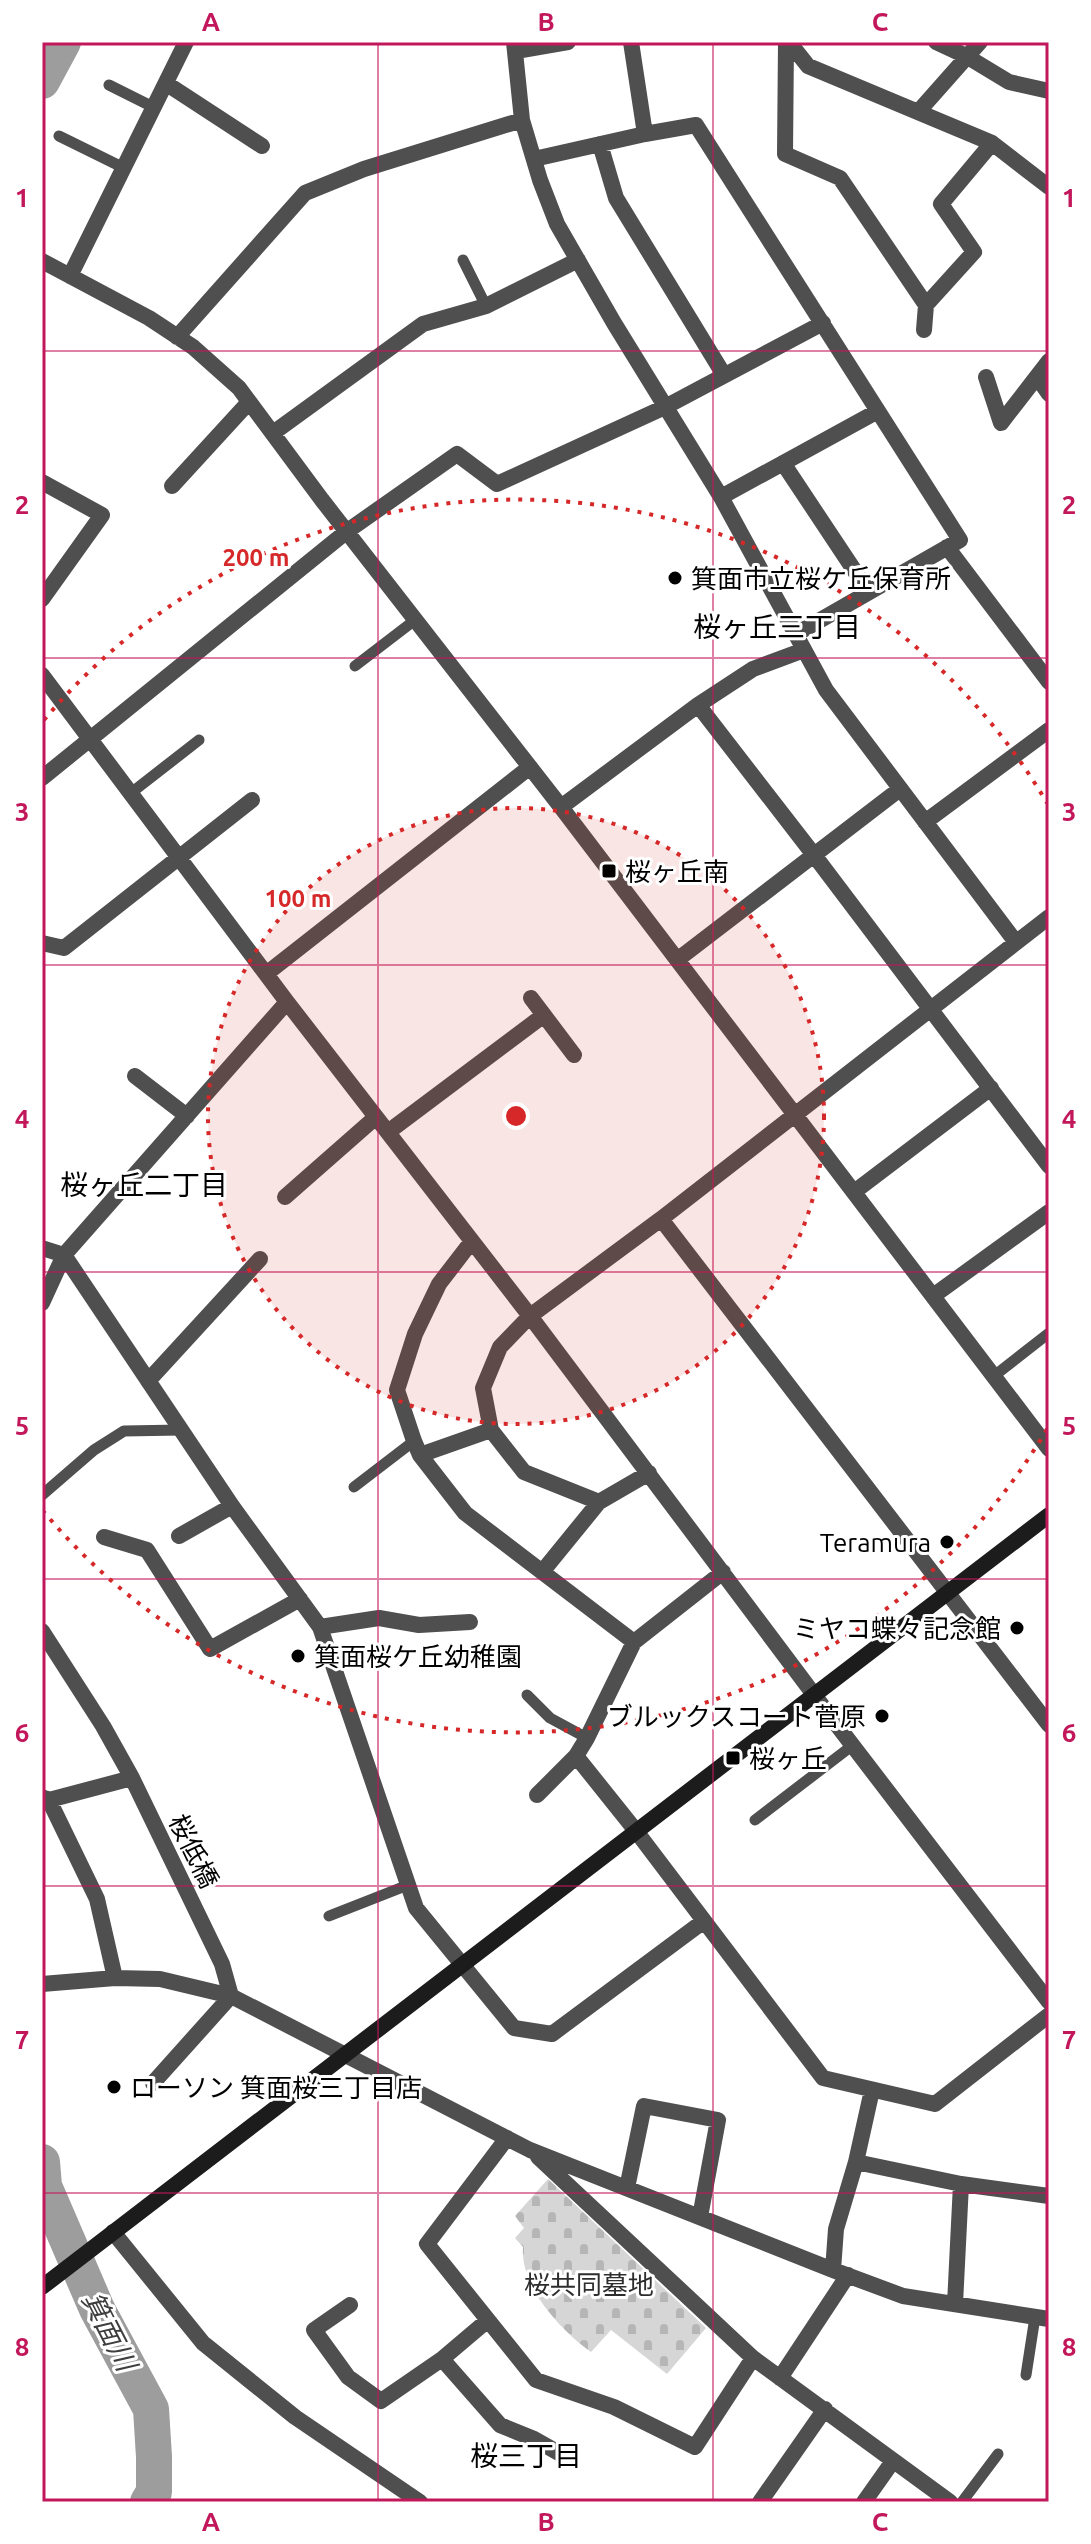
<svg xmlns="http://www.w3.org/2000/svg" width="1091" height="2544" viewBox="0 0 1091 2544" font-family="Ubuntu,'Noto Sans JP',sans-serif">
  <defs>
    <pattern id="cemetery-stones" width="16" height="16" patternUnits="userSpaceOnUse" patternTransform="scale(2)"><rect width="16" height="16" fill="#d6d6d6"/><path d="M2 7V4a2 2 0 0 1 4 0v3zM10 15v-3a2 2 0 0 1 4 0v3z" fill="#b6b6b6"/></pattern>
  </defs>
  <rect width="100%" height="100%" fill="#fff"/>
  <!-- cemetery -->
  <path fill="url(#cemetery-stones)" d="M548,2179L706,2328L667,2374L611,2330L591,2352C560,2330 520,2286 523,2247L515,2238L524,2228L515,2216Z"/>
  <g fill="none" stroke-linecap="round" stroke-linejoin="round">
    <!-- river -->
    <path stroke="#9d9d9d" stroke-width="36" d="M42,81L63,42
      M42,2162L44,2186L97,2309L151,2409L154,2457V2492L148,2502"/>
    <!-- lane -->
    <path stroke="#4f4f4f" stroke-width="11" d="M109,85L155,108
      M59,136L124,168
      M463,260L486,306
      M355,666L415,620
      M131,793L199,740
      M994,1376L1049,1333
      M354,1487L414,1441
      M42,1495L94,1450L124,1431L181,1430
      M527,1695L550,1718L587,1738
      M755,1820L853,1745
      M329,1916L408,1885
      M1026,2375L1035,2317
      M962,2502L998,2454"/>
    <!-- street -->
    <path stroke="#4f4f4f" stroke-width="16" d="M514,42L522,120L540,180L557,224L614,323L721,497L826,690L1015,941
      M631,42L645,134
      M786,42L785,154L840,178L926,305
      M789,42L808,66L992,143L1049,187
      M936,42L966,56L1009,82L1049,91
      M516,51L568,42
      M167,84L262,146
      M918,112L980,42
      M600,144L616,198L724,375
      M534,159L645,134L696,125L960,540L796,634
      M42,261L149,318L193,347L239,388L322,500L561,807L1049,1449
      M70,276L186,42
      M924,330L926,305L974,252L941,204L992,143
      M177,337L305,193L364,169L522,120
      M986,377L1001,423L1049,361
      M1037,377L1049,394
      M273,433L423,324L486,306L578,260
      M783,463L868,591
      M42,482L102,515L42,599
      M172,486L249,402
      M721,497L878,411
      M947,547L1049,682
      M42,675L287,1002L530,1316L827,1712L1049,2002
      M698,705L814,855L1049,1166
      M42,778L346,532L457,454L497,484L665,407L823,323
      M561,807L698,705L753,669L804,650
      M925,822L1049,730
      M42,943L64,948L252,800
      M677,960L900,789
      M266,974L530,767
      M531,998L574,1055
      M135,1076L187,1116
      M388,1132L544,1015
      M854,1192L991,1088
      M285,1197L376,1117
      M661,1219L1049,1725
      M472,1241L439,1284L415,1334L397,1390L414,1441L420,1455L465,1513L634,1642
      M42,1248L64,1255L232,1506L320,1627L416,1908L514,2028L552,2034L704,1921
      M933,1296L1049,1212
      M42,1303L64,1255L287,1002
      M148,1381L260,1259
      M420,1455L491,1430
      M599,1502L524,1472L491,1430L483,1388L500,1347L530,1316L661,1219L1049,917
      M179,1536L232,1506
      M104,1537L147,1550L210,1649L300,1599
      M542,1572L599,1502L649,1473
      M320,1627L379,1618L419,1625L470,1622
      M42,1631L103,1726L132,1778L222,1964L231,1996L153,2083
      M576,1756L636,1831L823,2078L935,2104L1049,2015
      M537,1795L576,1756L587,1738L634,1642L723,1572
      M42,1797L49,1800L97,1899L115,1978
      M49,1800L132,1778
      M42,1984L115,1978L160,1979L231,1996L530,2150L833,2270L903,2296L1049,2319
      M507,2138L427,2244L536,2380L614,2407L695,2447L753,2358
      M538,2157L753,2358L950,2502
      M856,2162L961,2184L1049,2196
      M627,2188L644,2106L718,2120L700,2217
      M113,2232L203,2343L295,2417L420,2502
      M833,2270L836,2229L856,2162L872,2090
      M955,2304L961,2184
      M350,2305L314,2330L348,2377L381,2401L442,2359L488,2320
      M442,2359L500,2425L534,2439L566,2457
      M780,2378L848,2275
      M760,2502L825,2409
      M864,2502L893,2461"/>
    <!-- secondary -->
    <path stroke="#1c1c1c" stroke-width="16" d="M42,2287L1049,1515"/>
  </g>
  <!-- grid -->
  <path fill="none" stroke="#c2185b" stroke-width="2" stroke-opacity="0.55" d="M378,42V2502M713,42V2502M42,351H1049M42,658H1049M42,965H1049M42,1272H1049M42,1579H1049M42,1886H1049M42,2193H1049"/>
  <!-- distance rings -->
  <circle cx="516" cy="1116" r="308" fill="#d62828" fill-opacity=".12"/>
  <g fill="none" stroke="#d62828" stroke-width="4" stroke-dasharray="4 8">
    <circle cx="516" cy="1116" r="308"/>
    <path d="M1047 1429A616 616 0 0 1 44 1512M44 720A616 616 0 0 1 1047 803"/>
  </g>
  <!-- markers -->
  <g fill="#000" stroke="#fff" stroke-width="3">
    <circle cx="675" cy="578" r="8"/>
    <rect x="601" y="863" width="16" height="16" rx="4"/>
    <circle cx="947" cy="1542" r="8"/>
    <circle cx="1017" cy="1628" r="8"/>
    <circle cx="298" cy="1656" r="8"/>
    <circle cx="882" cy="1716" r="8"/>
    <rect x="725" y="1750" width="16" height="16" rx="4"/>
    <circle cx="114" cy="2087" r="8"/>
  </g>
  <g text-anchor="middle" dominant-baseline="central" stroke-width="6" stroke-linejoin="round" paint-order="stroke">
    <!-- poi labels -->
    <g font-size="26" fill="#000" stroke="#fff" text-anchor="start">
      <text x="691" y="578">箕面市立桜ケ丘保育所</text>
      <text x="625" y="871">桜ヶ丘南</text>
      <text x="931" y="1542" text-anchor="end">Teramura</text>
      <text x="1001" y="1628" text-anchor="end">ミヤコ蝶々記念館</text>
      <text x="314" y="1656">箕面桜ケ丘幼稚園</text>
      <text x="866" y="1716" text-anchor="end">ブルックスコート菅原</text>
      <text x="749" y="1758">桜ヶ丘</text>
      <text x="130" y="2087">ローソン 箕面桜三丁目店</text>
    </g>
    <!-- street labels -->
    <g font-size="26" fill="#000" stroke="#fff">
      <text transform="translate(194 1851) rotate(64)">桜低橋</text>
    </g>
    <!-- park labels -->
    <g font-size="26" fill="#2d2d2d" stroke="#fff">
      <text x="589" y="2284">桜共同墓地</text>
    </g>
    <!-- neighbourhood labels -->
    <g font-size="28" fill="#000" stroke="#fff">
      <text x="777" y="626">桜ヶ丘三丁目</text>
      <text x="144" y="1184">桜ヶ丘二丁目</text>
      <text x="526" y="2455">桜三丁目</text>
    </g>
    <!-- water labels -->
    <g font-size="28" font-style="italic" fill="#3e3e3e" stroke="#fff">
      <text transform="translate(110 2331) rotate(63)">箕面川</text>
    </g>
  </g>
  <circle cx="516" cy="1116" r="12" fill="#d62828" stroke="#fff" stroke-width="4"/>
  <g font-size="24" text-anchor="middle" font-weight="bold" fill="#d62828" stroke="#fff" stroke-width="6" stroke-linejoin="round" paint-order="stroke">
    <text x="256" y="566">200 m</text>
    <text x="298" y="907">100 m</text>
  </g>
  <!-- border -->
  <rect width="1091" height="2544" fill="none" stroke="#ffffff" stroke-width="88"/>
  <rect x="44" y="44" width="1003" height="2456" fill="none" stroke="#c2185b" stroke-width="3"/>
  <g font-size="26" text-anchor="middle" font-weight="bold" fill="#c2185b">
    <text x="211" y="31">A</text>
    <text x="546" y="31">B</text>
    <text x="880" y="31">C</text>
    <text x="22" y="207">1</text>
    <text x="1069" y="207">1</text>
    <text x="22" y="514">2</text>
    <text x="1069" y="514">2</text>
    <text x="22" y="821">3</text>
    <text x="1069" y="821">3</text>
    <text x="22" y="1128">4</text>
    <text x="1069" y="1128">4</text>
    <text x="22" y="1435">5</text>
    <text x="1069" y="1435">5</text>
    <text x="22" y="1742">6</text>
    <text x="1069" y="1742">6</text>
    <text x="22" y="2049">7</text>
    <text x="1069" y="2049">7</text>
    <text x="22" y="2356">8</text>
    <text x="1069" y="2356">8</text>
    <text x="211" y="2531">A</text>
    <text x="546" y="2531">B</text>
    <text x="880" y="2531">C</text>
  </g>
</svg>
